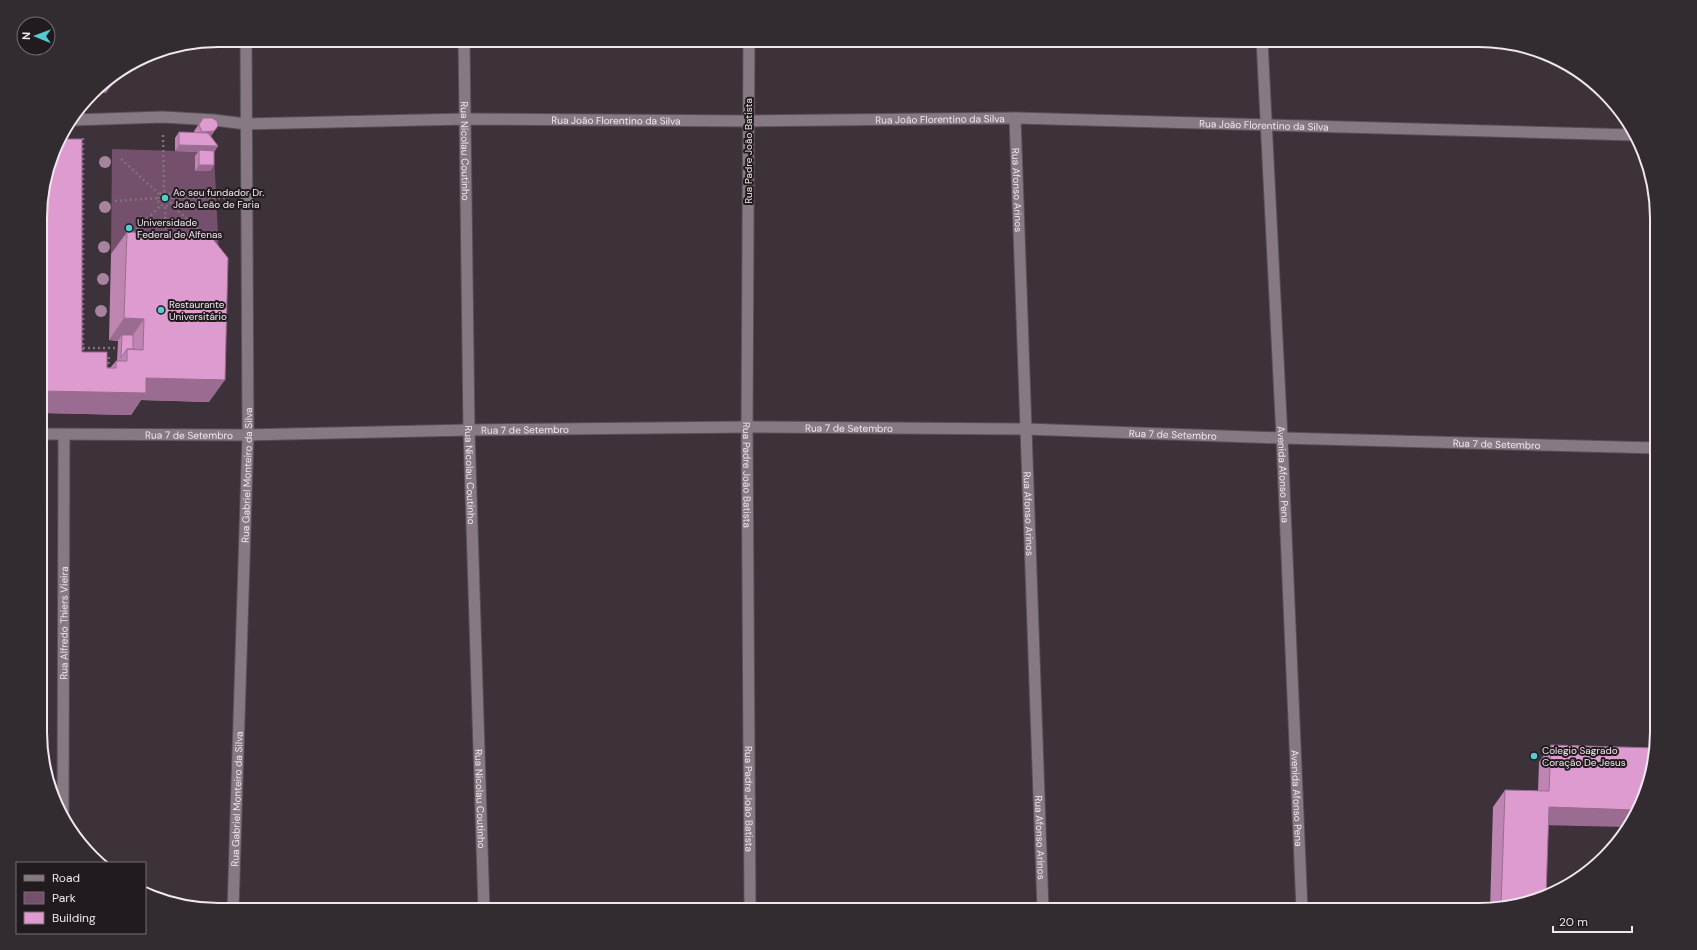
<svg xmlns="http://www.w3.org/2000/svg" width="1697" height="950" viewBox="0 0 1697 950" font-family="'DM Sans',sans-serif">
  <rect width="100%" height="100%" fill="#3d313a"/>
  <!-- green -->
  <path fill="#74506c" d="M112,149L214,152L219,256L111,254Z"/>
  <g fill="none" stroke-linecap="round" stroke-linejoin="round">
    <!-- service casing -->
    <g stroke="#594f56" stroke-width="13">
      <path id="service" d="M73,120L163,117L214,120L246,124"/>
    </g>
    <!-- minor casing -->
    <g stroke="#594f56" stroke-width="13">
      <g id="minor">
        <path id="s1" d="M464,40L469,430L484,910"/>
        <path id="s2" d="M749,40L747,427L750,910"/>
        <path id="s3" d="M1262,40L1282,438L1302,910"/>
        <path id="s4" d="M1015,118L1043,910"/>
        <path id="s5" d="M246,124L465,119L748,121L1015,118L1635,135"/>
        <path id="s6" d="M41,434L248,435L469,430L747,427L1025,429L1282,438L1657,448"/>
        <path id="s7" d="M63,812L64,435"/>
      </g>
    </g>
    <!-- tertiary casing -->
    <g stroke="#594f56" stroke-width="13">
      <g id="tertiary">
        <path id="s8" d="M233,910L248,435L246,40"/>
      </g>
    </g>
    <!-- path -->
    <path stroke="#7e737b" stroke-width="2.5" stroke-dasharray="2 3" stroke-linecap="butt" d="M163,135L164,191
      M83,138V355
      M121,159L159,194
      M158 199a7 7 0 1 1 14 0a7 7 0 1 1-14 0Z
      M173,198H229
      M115,201L158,198
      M171,204L204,235
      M165,207L166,235
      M133,233L161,205
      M83,348H120
      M105,356H109L108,371"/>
    <!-- service -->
    <use href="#service" stroke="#877984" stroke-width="11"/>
    <!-- minor -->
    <use href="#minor" stroke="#877984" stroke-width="11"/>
    <!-- tertiary -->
    <use href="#tertiary" stroke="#877984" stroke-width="11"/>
  </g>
  <!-- trees -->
  <g fill="#a6849e">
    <circle cx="105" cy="162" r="6"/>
    <circle cx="105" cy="207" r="6"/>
    <circle cx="104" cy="247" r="6"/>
    <circle cx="103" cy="279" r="6"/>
    <circle cx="101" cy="311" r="6"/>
  </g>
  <!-- wall -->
  <path fill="#be85b2" d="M203,118L218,126L211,136L218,146L214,152V165L210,171H195V156L198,152L175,151V138L179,132L195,133L194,131Z
    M42,195L82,352L107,368H110L116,361H117L118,341L109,340L111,254L127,232L209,402L141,400L131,415L42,413Z
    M1551,745L1548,825L1536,901L1490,910L1493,807L1505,790L1538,791L1539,762Z"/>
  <!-- shaded-wall -->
  <path fill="#9b6c91" d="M106,81H115L106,93L94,92L101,84Z
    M214,131L210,137L198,138L202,132Z
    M179,145L218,146L214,152H199V150L198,152L175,151Z
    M199,165H214L210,171H195Z
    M124,318L144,319L129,341L122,335L118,341L109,340Z
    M146,378L225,380L209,402L141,400L131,415L42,413V391Z
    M1549,807L1636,810L1633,821L1627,827L1537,825Z"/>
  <!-- building -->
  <path fill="#dd9bcf" stroke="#9b6c91" d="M115,76V81H106Z
    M203,118H212L217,121L218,126L214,131L202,132L199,125Z
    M179,132L208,133L218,146L179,145Z
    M58,139H82V352H107V368H116V361H127V349L143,350L144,319L124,318L127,232L209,234L228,258L225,380L146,378V393L42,391V195Z
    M199,150L214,151V165H199Z
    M122,335H133V349H127L121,358Z
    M1551,745L1655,748L1636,810L1549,807L1546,896L1536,901L1501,907L1505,790L1549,791Z"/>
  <!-- markers -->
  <g fill="#51ccd3" stroke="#211b1f" stroke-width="1.5">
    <circle cx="165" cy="198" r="4"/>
    <circle cx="129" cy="228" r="4"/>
    <circle cx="161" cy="310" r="4"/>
    <circle cx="1534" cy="756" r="4"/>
  </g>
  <g text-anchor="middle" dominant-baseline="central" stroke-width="4" stroke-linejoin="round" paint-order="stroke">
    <!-- street labels -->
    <g font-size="10" fill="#f0e7ee" stroke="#211b1f">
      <text stroke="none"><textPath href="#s5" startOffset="694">Rua João Florentino da Silva</textPath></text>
      <text stroke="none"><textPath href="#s5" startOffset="370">Rua João Florentino da Silva</textPath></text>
      <text stroke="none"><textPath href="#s5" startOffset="1018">Rua João Florentino da Silva</textPath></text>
      <text stroke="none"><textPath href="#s1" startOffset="111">Rua Nicolau Coutinho</textPath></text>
      <text transform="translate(748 151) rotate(-90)">Rua Padre João Batista</text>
      <text stroke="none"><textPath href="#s4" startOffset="72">Rua Afonso Arinos</textPath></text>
      <text stroke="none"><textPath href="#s6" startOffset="808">Rua 7 de Setembro</textPath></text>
      <text stroke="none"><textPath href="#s6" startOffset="484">Rua 7 de Setembro</textPath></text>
      <text stroke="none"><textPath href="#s6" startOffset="1132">Rua 7 de Setembro</textPath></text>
      <text stroke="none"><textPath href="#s6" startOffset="148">Rua 7 de Setembro</textPath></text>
      <text stroke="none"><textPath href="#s6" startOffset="1456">Rua 7 de Setembro</textPath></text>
      <text stroke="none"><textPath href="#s8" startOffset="435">Rua Gabriel Monteiro da Silva</textPath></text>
      <text stroke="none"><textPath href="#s1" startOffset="435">Rua Nicolau Coutinho</textPath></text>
      <text stroke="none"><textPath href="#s2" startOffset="435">Rua Padre João Batista</textPath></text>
      <text stroke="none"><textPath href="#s3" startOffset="435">Avenida Afonso Pena</textPath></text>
      <text stroke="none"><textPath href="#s4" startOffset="396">Rua Afonso Arinos</textPath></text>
      <text stroke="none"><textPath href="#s7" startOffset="189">Rua Alfredo Thiers Vieira</textPath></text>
      <text stroke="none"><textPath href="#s3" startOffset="759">Avenida Afonso Pena</textPath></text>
      <text stroke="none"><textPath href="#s8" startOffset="111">Rua Gabriel Monteiro da Silva</textPath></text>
      <text stroke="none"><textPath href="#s1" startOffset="759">Rua Nicolau Coutinho</textPath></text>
      <text stroke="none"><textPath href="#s2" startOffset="759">Rua Padre João Batista</textPath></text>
      <text stroke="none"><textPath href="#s4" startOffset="720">Rua Afonso Arinos</textPath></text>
    </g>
    <!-- poi labels -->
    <g font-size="10" fill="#f0e7ee" stroke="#211b1f" text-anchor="start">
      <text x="173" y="192">Ao seu fundador Dr.<tspan x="173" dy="12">João Leão de Faria</tspan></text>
      <text x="137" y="222">Universidade<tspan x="137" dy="12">Federal de Alfenas</tspan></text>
      <text x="169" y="304">Restaurante<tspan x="169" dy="12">Universitário</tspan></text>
      <text x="1542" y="750">Colegio Sagrado<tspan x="1542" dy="12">Coração De Jesus</tspan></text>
    </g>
  </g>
  <!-- crop -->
  <path d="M0 0H1697V950H0ZM218 47H1479A171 171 0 0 1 1650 218V732A171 171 0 0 1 1479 903H218A171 171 0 0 1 47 732V218A171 171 0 0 1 218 47Z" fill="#322b30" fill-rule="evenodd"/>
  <path fill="none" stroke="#f0e7ee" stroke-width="2" d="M218 47H1479A171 171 0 0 1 1650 218V732A171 171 0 0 1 1479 903H218A171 171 0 0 1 47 732V218A171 171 0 0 1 218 47Z"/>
  <!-- legend -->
  <rect x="16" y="862" width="130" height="72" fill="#211b1f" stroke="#746d72"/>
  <rect x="24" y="875" width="20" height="6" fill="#877984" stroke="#746d72"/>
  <text x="52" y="882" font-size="12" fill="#f0e7ee">Road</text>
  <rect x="24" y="892" width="20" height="12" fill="#74506c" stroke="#746d72"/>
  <text x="52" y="902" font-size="12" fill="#f0e7ee">Park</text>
  <rect x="24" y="912" width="20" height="12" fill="#dd9bcf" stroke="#746d72"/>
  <text x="52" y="922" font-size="12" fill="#f0e7ee">Building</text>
  <!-- north arrow -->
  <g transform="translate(36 36) rotate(271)"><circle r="19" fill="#211b1f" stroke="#746d72"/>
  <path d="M0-3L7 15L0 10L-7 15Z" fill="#51ccd3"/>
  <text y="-6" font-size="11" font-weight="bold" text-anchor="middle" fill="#f0e7ee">N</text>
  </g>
  <!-- scale -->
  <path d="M1553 926v6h79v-6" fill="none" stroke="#f0e7ee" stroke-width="2"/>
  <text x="1559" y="926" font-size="12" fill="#f0e7ee" stroke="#211b1f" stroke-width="3" paint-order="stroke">20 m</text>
</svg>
